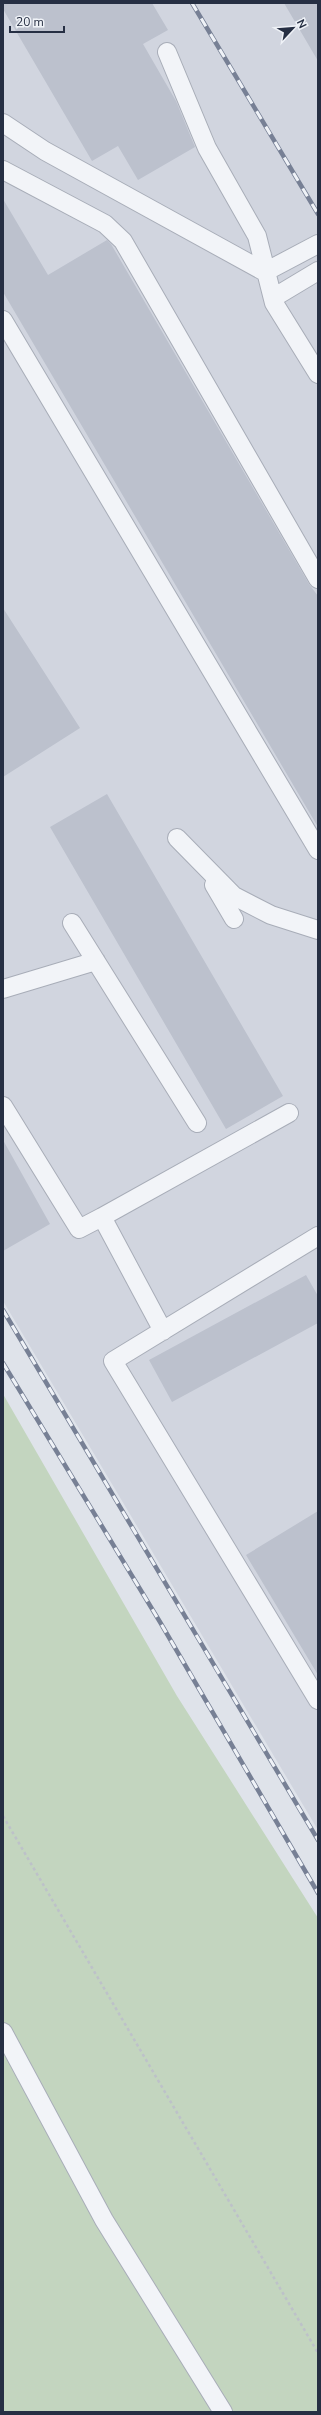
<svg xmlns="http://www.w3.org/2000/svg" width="321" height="2415" viewBox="0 0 321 2415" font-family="'Nunito Sans',sans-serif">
  <rect width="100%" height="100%" fill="#dfe3ea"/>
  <!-- built -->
  <path fill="#d1d5df" d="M3,3H318V1830L3,1301Z"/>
  <!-- green -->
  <path fill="#c3d5bf" d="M3,1394L177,1696L318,1918V2412H3Z"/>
  <!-- building -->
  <path fill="#bcc1cd" d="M3,3H152L168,30L143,44L176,101L195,147L138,180L118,146L92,161L3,9Z
    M284,3H318V61Z
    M3,199L48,275L107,240L111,244L309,584L318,596V827L3,292Z
    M3,608L80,728L3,777Z
    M107,794L283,1096L226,1129L50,827Z
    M3,1140L50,1224L3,1251Z
    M306,1275L318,1296V1323L172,1402L149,1360Z
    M318,1511V1675L246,1555Z"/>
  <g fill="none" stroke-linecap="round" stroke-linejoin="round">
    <!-- minor casing -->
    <g stroke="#a8adb8" stroke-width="20">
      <path id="minor" d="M167,52L207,148L257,236L274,303L318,374
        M3,123L45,151L265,272L318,244
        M3,170L105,224L123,241L318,579
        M273,298L318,271
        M3,320L318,850
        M177,838L234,896L271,915L318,930
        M214,885L234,919
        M72,923L197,1123
        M3,989L96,961
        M3,1106L79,1229L102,1217L163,1331
        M102,1217L289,1113
        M318,1236L113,1361L318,1700
        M3,2032L104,2220L223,2412"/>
    </g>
    <!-- path -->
    <path stroke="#bdc1c9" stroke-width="2.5" stroke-dasharray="3 3" stroke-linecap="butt" d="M3,1816L318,2353"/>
    <!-- minor -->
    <use href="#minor" stroke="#f2f4f8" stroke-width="18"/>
    <!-- rail casing -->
    <g stroke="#778095" stroke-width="4.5">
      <path id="rail" d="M192,3L318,214
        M3,1310L318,1840
        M3,1363L160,1622L318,1893"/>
    </g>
    <!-- rail -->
    <use href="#rail" stroke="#eff2f7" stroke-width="3" stroke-dasharray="9" stroke-linecap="butt"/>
  </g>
  <!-- border -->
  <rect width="321" height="2415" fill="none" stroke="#262f43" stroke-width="8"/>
  <!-- north arrow -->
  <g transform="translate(293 28) rotate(64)" stroke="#eff2f7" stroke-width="3" paint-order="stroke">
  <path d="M0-3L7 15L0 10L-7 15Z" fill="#262f43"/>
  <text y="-6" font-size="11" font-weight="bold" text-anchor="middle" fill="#262f43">N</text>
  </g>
  <!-- scale -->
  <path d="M10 26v6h54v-6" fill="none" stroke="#262f43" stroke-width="2"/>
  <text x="16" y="26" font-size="12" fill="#262f43" stroke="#eff2f7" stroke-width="3" paint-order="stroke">20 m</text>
</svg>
